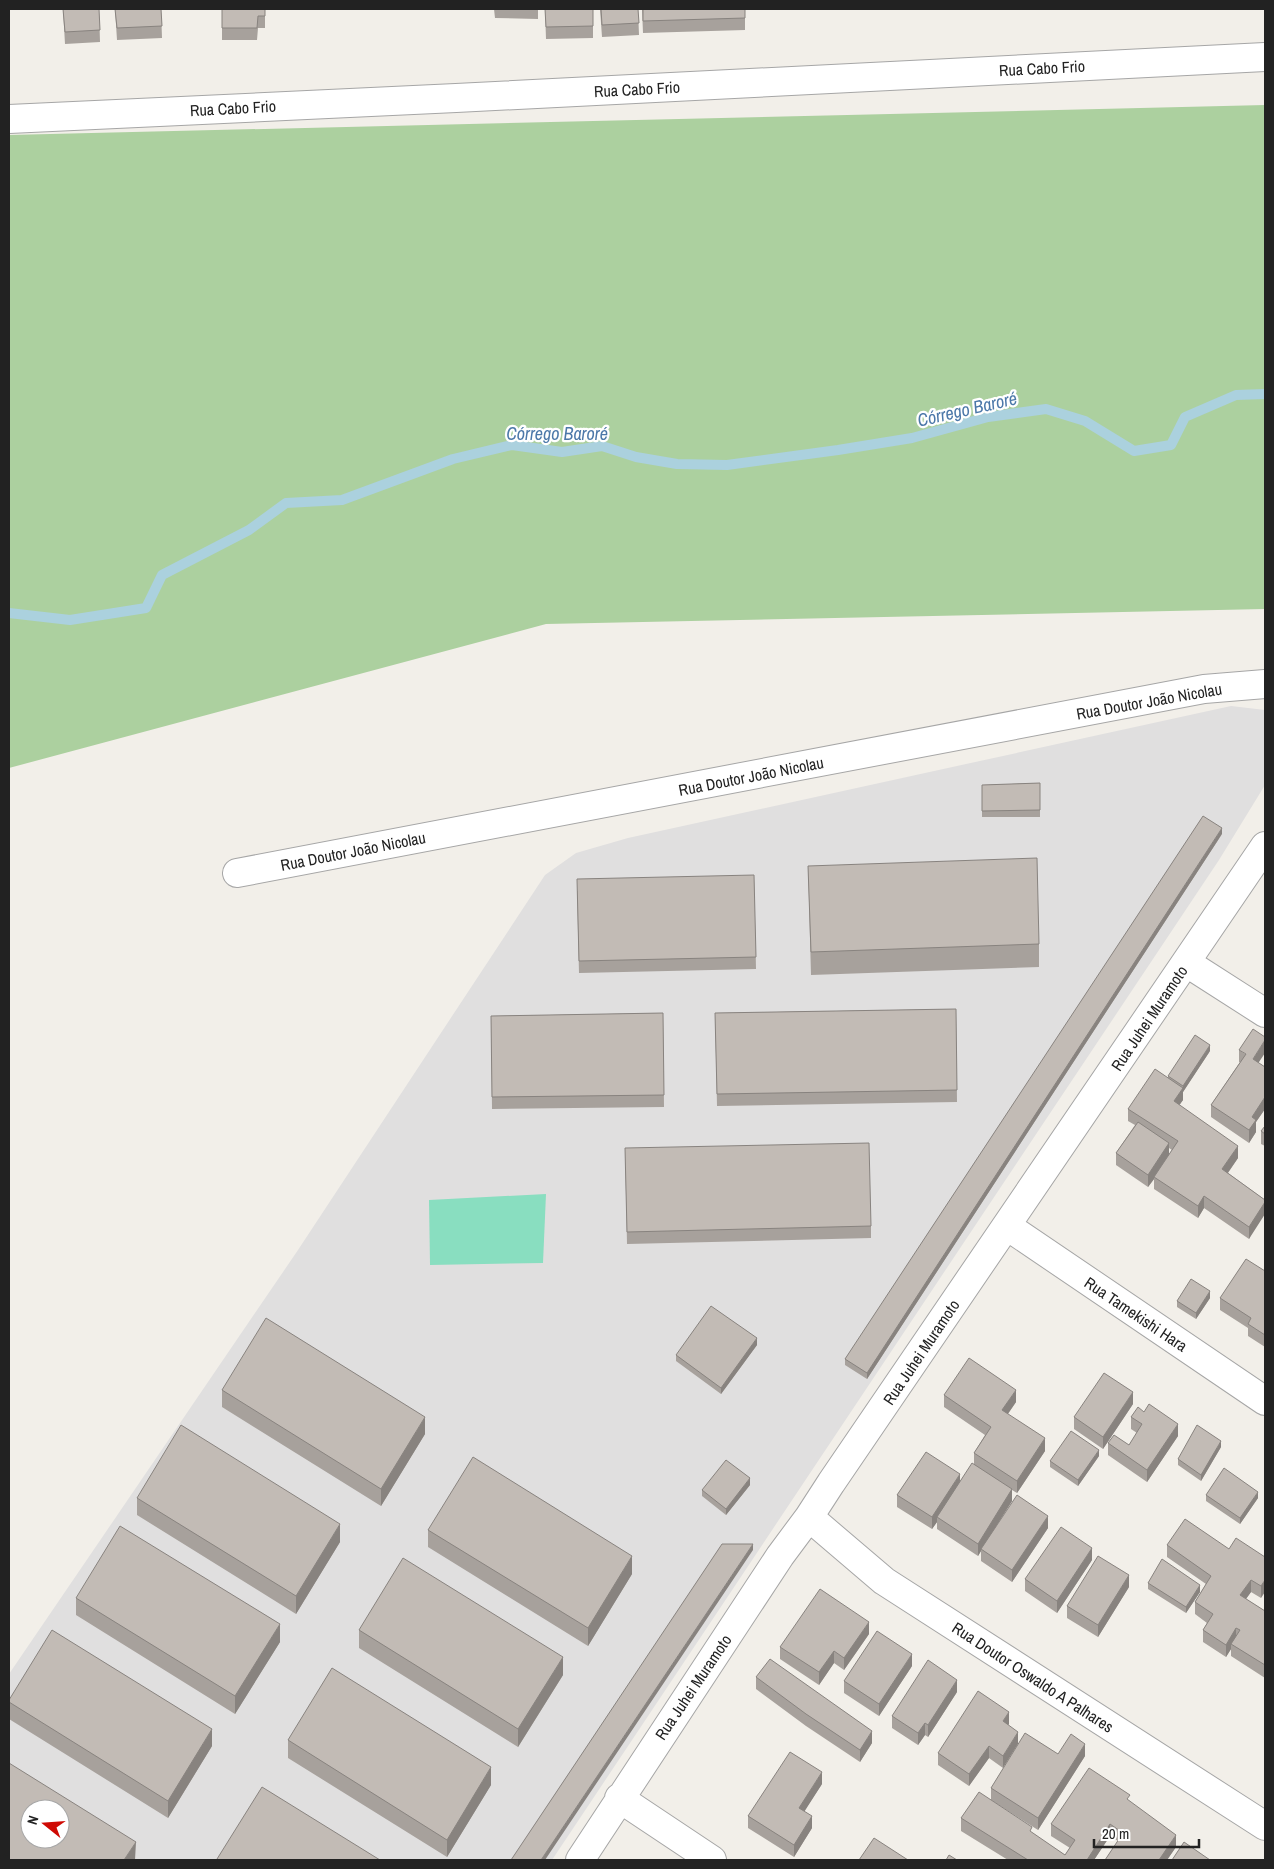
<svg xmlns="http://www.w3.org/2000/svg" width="1274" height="1869" viewBox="0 0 1274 1869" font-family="'Archivo Narrow',sans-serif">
  <rect width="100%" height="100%" fill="#f2efe9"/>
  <!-- residential -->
  <path fill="#e0dfdf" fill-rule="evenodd" d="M1231,706L1265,710V785L1219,860L552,1860H9V1674L298,1250L545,875L576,853L628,838ZM30,1809H60V1839H30Z"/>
  <!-- forest -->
  <path fill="#acd09f" d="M1265,105V609L546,624L9,768V135Z"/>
  <!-- pitch -->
  <path fill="#89dec0" d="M546,1194L543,1263L430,1265L429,1200Z"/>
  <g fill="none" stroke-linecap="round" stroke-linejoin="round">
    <!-- stream -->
    <path stroke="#abd1de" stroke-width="10" d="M9,613L70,620L146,608L162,575L249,530L286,503L342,500L453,459L512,445L562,452L602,446L636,457L677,464L727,465L838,450L912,438L988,417L1046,409L1085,421L1134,451L1171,445L1185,417L1236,395L1265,394"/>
    <!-- minor casing -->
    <g stroke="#a6a6a6" stroke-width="30">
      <path id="minor" d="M9,119L456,98L1265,57
        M237,873L1204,689L1265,684
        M1187,963L1265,1013
        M1007,1226L1265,1401
        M809,1517L884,1581L1265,1826
        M619,1798L712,1860
        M580,1860L780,1556L809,1517L831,1483L1265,846"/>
    </g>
    <!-- minor -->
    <use href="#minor" stroke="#fff" stroke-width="28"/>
  </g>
  <!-- wall -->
  <path fill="#a7a19c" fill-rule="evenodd" d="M63,9H99L100,42L65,44Z
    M115,9H161L162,38L117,40Z
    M222,9H265V28H258L257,40H222Z
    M494,9H538V19L495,18Z
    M545,9H593V38L546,39Z
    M600,9H638L639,35L602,37Z
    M642,9H745V30L643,33Z
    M1040,783V817H982V785Z
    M1222,834L867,1379L845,1365V1359Z
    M808,866L1039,944V967L811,975Z
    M754,875L756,969L579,973L577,891Z
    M956,1009L957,1102L717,1106L715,1013Z
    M663,1013L664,1107L492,1109L491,1016Z
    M1239,1050L1265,1067V1109L1256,1122V1132L1249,1143L1211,1117V1105L1240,1062H1239Z
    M1210,1051L1183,1092V1100L1179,1105L1238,1158L1228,1173L1265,1200L1249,1239L1204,1208L1198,1218L1154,1189V1179L1148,1187L1116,1165V1153L1135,1125L1128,1121V1109L1168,1078V1076ZM1169,1148L1172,1150L1169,1154Z
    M1265,1126V1146L1261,1144V1131Z
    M625,1148L871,1226V1238L627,1244Z
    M1265,1271V1347L1248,1336V1328L1220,1310V1298Z
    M1210,1298L1196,1319L1177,1307V1301Z
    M757,1345L721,1394L676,1361V1355Z
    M222,1390L425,1434L381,1506L222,1407Z
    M944,1395L1016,1402L1008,1414L1045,1451L1017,1493L1012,1490V1501L996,1526L1048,1528L1012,1582L981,1561V1551L978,1556L937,1529V1522L932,1529L897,1507V1495L960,1481L974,1465V1453L985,1435L944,1407Z
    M1133,1404L1103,1449L1074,1429V1417Z
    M1131,1417L1178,1436L1147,1482L1108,1455V1443L1129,1445L1137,1433L1131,1429Z
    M1221,1447L1201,1481L1178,1465V1459Z
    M1099,1456L1078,1486L1050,1467V1461Z
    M750,1485L726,1515L702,1496V1490Z
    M1206,1495L1258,1498L1240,1524L1206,1501Z
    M137,1498L340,1542L296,1614L137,1515Z
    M428,1530L632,1574L588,1646L428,1547Z
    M1167,1545L1229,1549L1265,1557L1261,1598L1251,1592L1246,1599L1265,1611V1678L1231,1656V1649L1226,1657L1203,1642V1630L1207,1623L1195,1614V1602L1206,1584L1167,1557Z
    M1092,1560L1057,1613L1025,1591V1579Z
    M1148,1583L1200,1592L1186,1613L1148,1589Z
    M1129,1587L1098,1637L1067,1618V1606Z
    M76,1598L280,1642L235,1714L76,1615Z
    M359,1630L563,1675L518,1747L359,1648Z
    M869,1634L844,1670L834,1663L819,1685L780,1659V1647Z
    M912,1666L879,1716L844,1693V1681Z
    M756,1677L872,1743L860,1762L806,1726L756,1689Z
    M957,1692L928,1737L925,1735L918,1745L892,1728V1716Z
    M9,1700L212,1746L168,1818L9,1719Z
    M1009,1724L1008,1725L1003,1768L989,1758L969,1786L938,1765V1753Z
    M288,1740L491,1785L447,1857L288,1758Z
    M1058,1754L1085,1756L1038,1830L991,1800V1788Z
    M822,1784L804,1811L812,1828L794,1857L748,1828V1816Z
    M1130,1802L1176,1847L1167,1860H1105L1118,1841L1110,1836L1094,1860H1008L961,1831V1818L1032,1833L1065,1855L1070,1848L1051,1836V1824Z"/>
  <!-- shaded-wall -->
  <path fill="#88837f" d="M1222,828V834L867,1379V1373Z
    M1265,1040V1053L1253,1071V1059Z
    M1210,1045V1051L1183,1092V1086Z
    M1183,1088V1100L1174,1113V1101Z
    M1265,1097V1109L1256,1122V1132L1249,1143V1130L1252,1117Z
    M1169,1143V1155L1154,1177V1179L1148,1187V1175Z
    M1238,1146V1158L1222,1181V1169Z
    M1204,1196V1208L1198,1218V1206Z
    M1265,1202V1214L1249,1239V1227Z
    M1210,1291V1298L1196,1319V1313Z
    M757,1338V1345L721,1394V1388Z
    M1016,1390V1402L1002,1422V1410Z
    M1133,1392V1404L1103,1449V1437Z
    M425,1417V1434L381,1506V1489Z
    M1178,1424V1436L1147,1482V1470Z
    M1045,1438V1451L1017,1493V1481Z
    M1221,1441V1447L1201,1481V1475Z
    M1099,1450V1456L1078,1486V1480Z
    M960,1474V1486L937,1517V1522L932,1529V1517Z
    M750,1478V1485L726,1515V1509Z
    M1012,1489V1501L982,1549H981V1551L978,1556V1544Z
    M1258,1492V1498L1240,1524V1518Z
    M1048,1516V1528L1012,1582V1570Z
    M340,1524V1542L296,1614V1596Z
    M753,1544V1550L545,1860H541Z
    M1092,1548V1560L1057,1613V1601Z
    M632,1556V1574L588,1646V1628Z
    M1129,1575V1587L1098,1637V1625Z
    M1251,1580V1592L1240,1607V1595Z
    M1265,1580V1592L1261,1598V1586Z
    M1200,1585V1592L1186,1613V1607Z
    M869,1622V1634L844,1670V1658Z
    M280,1624V1642L235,1714V1696Z
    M1236,1628V1640L1231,1644V1649L1226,1657V1645Z
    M834,1651V1663L819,1685V1672Z
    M912,1654V1666L879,1716V1704Z
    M563,1657V1675L518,1747V1729Z
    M957,1680V1692L928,1737V1725Z
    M1009,1712V1724L1003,1733V1721Z
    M925,1723V1735L918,1745V1733Z
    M212,1729V1746L168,1818V1801Z
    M872,1731V1743L860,1762V1750Z
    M1018,1732V1744L1003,1768V1756Z
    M1085,1744V1756L1038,1830V1818Z
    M989,1746V1758L969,1786V1774Z
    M491,1767V1785L447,1857V1840Z
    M822,1772V1784L799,1820V1808Z
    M812,1816V1828L794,1857V1845Z
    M1110,1824V1836L1094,1860H1087Z
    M1176,1835V1847L1167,1860H1159Z
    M136,1842L135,1860H124Z"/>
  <!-- building -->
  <path fill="#c2bbb5" stroke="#88837f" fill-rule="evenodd" d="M63,9H99L100,30L65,32Z
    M115,9H161L162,26L117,28Z
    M222,9H265V16H258L257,28H222Z
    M545,9H593V26L546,27Z
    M601,9H638L639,23L602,25Z
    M643,9H745V18L643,21Z
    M1040,783V810L982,811V785Z
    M1203,816L1222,828L867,1373L845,1359Z
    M1037,858L1039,944L811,952L808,866Z
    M754,875L756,957L579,961L577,879Z
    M956,1009L957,1090L717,1094L715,1013Z
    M663,1013L664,1095L492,1097L491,1016Z
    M1253,1029L1265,1037V1040L1253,1059L1265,1067V1097L1252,1117L1256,1120L1249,1130L1211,1105L1246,1054L1239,1050Z
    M1195,1035L1210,1045L1183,1086L1168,1076Z
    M1155,1069L1183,1088L1174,1101L1238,1146L1222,1169L1265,1200V1202L1249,1227L1204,1196L1198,1206L1154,1177L1178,1141L1128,1109Z
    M1138,1122L1169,1143L1148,1175L1116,1153Z
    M1265,1126V1134L1261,1131Z
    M869,1143L871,1226L627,1232L625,1148Z
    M1246,1259L1265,1271V1335L1248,1324L1251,1318L1220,1298Z
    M1191,1279L1210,1291L1196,1313L1177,1301Z
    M711,1306L757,1338L721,1388L676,1355Z
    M266,1318L425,1417L381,1489L222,1390Z
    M969,1358L1016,1390L1002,1410L1045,1438L1017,1481L974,1453L991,1427L944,1395Z
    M1104,1373L1133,1392L1103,1437L1074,1417Z
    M1149,1404L1178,1424L1147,1470L1108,1443L1114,1435L1129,1445L1142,1424L1131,1417L1138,1407L1144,1412Z
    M181,1425L340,1524L296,1596L137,1498Z
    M1197,1425L1221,1441L1201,1475L1178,1459Z
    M1071,1431L1099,1450L1078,1480L1050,1461Z
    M926,1452L960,1474L932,1517L897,1495Z
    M473,1457L632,1556L588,1628L428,1530Z
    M726,1460L750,1478L726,1509L702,1490Z
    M972,1463L1012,1489L978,1544L937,1517Z
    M1224,1468L1258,1492L1240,1518L1206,1495Z
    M1017,1495L1048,1516L1012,1570L981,1549Z
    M1185,1519L1229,1549L1236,1538L1265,1557V1580L1261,1586L1251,1580L1240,1595L1265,1611V1665L1231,1644L1240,1630L1236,1628L1226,1645L1203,1630L1213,1614L1195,1602L1211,1576L1167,1545Z
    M120,1526L280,1624L235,1696L76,1598Z
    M1061,1527L1092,1548L1057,1601L1025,1579Z
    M722,1544H753L541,1860H511Z
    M1098,1556L1129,1575L1098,1625L1067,1606Z
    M403,1558L563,1657L518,1729L359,1630Z
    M1162,1559L1200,1585L1186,1607L1148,1583Z
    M820,1589L869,1622L844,1658L834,1651L819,1672L780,1647Z
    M52,1630L212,1729L168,1801L9,1702V1700Z
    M877,1631L912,1654L879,1704L844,1681Z
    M770,1659L872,1731L860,1750L806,1714L756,1677Z
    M928,1660L957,1680L928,1725L925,1723L918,1733L892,1716Z
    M332,1668L491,1767L447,1840L288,1740Z
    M978,1691L1009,1712L1003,1721L1018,1732L1003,1756L989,1746L969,1774L938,1753Z
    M1025,1733L1058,1754L1071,1734L1085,1744L1038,1818L991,1788Z
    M790,1752L822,1772L799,1808L812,1816L794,1845L748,1816Z
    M9,1763L136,1842L124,1860H9ZM30,1809H60V1839H30Z
    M1089,1768L1130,1795L1127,1799L1176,1835L1159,1860H1105L1123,1833L1110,1824L1087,1860H1028L961,1818L979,1792L1032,1827L1030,1831L1065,1855L1075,1840L1051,1824Z
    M262,1787L380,1860H219L217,1859Z
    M874,1838L908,1860H859Z
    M1184,1842L1210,1860H1172Z
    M949,1855L957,1860H946Z"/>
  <g text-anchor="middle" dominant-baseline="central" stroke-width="4.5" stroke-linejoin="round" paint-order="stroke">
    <!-- street labels -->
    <g font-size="16" fill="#222" stroke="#fff">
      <text transform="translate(1042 68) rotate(-3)">Rua Cabo Frio</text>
      <text transform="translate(637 89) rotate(-3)">Rua Cabo Frio</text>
      <text transform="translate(233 108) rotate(-3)">Rua Cabo Frio</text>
      <text transform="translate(1149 701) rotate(-10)">Rua Doutor João Nicolau</text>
      <text transform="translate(751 776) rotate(-11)">Rua Doutor João Nicolau</text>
      <text transform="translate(353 851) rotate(-11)">Rua Doutor João Nicolau</text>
      <text transform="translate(1149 1018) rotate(-56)">Rua Juhei Muramoto</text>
      <text transform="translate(1136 1314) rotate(34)">Rua Tamekishi Hara</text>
      <text transform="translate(921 1352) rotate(-56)">Rua Juhei Muramoto</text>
      <text transform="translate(1033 1677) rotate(33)">Rua Doutor Oswaldo A Palhares</text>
      <text transform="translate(693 1687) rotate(-56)">Rua Juhei Muramoto</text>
    </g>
    <!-- water labels -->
    <g font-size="18" font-style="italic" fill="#4c78a9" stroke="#fff">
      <text transform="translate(967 409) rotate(-13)">Córrego Baroré</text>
      <text x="557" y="433">Córrego Baroré</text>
    </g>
  </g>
  <!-- border -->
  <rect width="1274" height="1869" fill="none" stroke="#222222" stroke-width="20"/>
  <!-- north arrow -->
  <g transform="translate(45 1824) rotate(287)"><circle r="24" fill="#ffffff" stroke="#a7a7a7"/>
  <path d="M0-4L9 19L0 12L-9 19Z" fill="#cf0a04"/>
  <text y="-8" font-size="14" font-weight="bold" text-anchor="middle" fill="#222222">N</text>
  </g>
  <!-- scale -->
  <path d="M1094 1839v8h105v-8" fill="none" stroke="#222222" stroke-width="2.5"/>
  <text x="1102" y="1839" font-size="15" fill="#222222" stroke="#ffffff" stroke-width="4" paint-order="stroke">20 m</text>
</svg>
